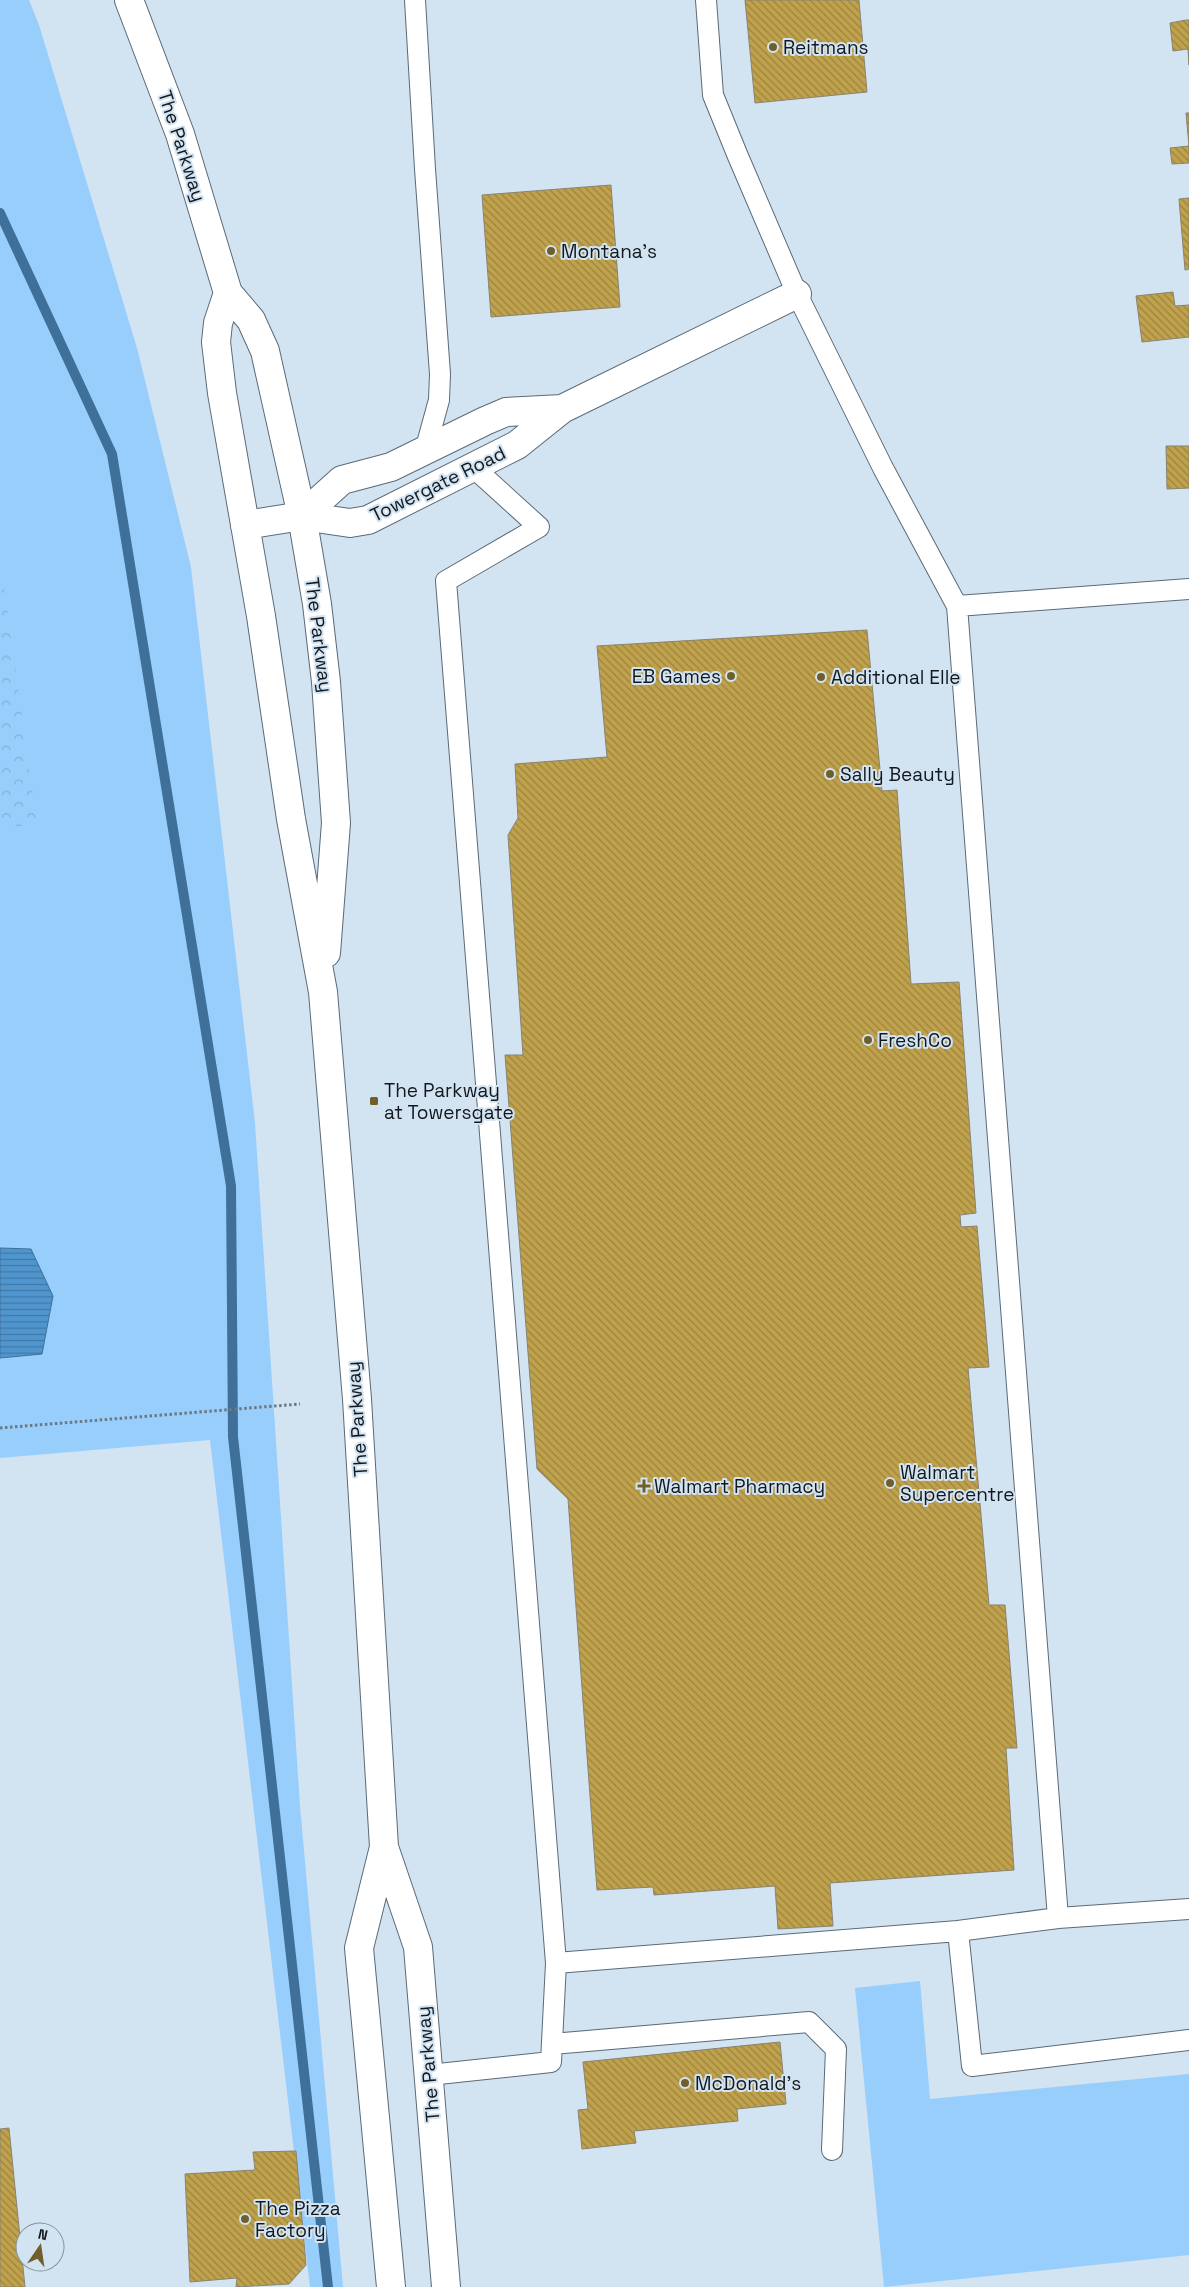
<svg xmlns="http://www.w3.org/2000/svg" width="1189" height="2287" viewBox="0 0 1189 2287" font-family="'Space Grotesk',sans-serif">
  <defs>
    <pattern id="forest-crowns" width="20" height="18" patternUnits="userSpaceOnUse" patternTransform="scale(1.25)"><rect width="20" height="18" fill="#98cefc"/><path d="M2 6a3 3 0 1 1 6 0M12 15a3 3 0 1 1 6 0" fill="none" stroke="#82b0d8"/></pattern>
    <pattern id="water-rules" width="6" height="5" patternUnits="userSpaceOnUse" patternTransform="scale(1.25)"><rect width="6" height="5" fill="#5096ce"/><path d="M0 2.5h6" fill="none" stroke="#4179a7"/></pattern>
    <pattern id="building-back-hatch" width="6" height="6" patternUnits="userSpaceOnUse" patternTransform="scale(1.25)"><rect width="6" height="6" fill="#c0a24d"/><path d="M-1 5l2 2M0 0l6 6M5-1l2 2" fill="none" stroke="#9b833f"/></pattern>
  </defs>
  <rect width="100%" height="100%" fill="#d2e3f2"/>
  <!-- grass -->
  <path fill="#98cefc" d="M0,0H29L39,25L137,348L191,567L255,1123L300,1806L343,2287H310L210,1440L0,1458Z
    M920,1981L930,2099L1189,2074V2255L884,2287L855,1988Z"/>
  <!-- forest -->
  <path fill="url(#forest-crowns)" d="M0,557L37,825L0,827Z"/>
  <!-- water -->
  <path fill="url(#water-rules)" stroke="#3e7099" d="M0,1248L31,1249L53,1296L42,1354L0,1358Z"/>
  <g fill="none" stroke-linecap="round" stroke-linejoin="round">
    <!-- stream -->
    <path stroke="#3e7099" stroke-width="10" d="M0,213L112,454L231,1186L233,1437L328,2287"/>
  </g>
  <!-- building -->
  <path fill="url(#building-back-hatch)" stroke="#898371" d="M745,0H859L867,92L755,103Z
    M1186,20H1189V65L1188,49L1173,51L1170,23Z
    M1186,113H1189V163L1172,164L1170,148L1189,146Z
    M611,185L620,307L491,317L482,195Z
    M1189,198V269L1185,270L1179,199Z
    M1173,292L1175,306L1189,305V337L1142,342L1136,296Z
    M1166,446H1189V488L1167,489Z
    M867,630L882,791L897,790L911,984L959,982L976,1213L960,1215L961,1227L977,1226L989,1367L968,1368L989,1605H1005L1017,1748H1006L1014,1870L830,1883L833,1926L778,1929L775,1886L654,1895L653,1887L597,1890L568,1499L537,1469L505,1055H523L508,835L518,818L515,764L607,757L597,646Z
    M780,2042L786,2104L737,2109L738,2121L634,2131L636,2143L582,2149L578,2110L588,2109L583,2062Z
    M9,2128L25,2287H0V2129Z
    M296,2151L306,2265L289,2284L236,2287L237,2278L190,2282L185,2174L255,2170L253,2152Z"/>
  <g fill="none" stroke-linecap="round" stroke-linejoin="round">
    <!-- lane casing -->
    <g stroke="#5b6a77" stroke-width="22">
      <path id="lane" d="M415,0L425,169L440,374L439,400L425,451
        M706,0L713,95L737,154L797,294L883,468L957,606L1058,1918L1189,1909
        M473,467L539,527L446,581L556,1963
        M957,606L1189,589
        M1058,1918L958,1931L972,2066L1189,2040
        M552,2044L809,2022L836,2049L832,2150
        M429,2075L551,2062L556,1963L958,1931"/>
    </g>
    <!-- street casing -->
    <g stroke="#5b6a77" stroke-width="30">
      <path id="street" d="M302,516L342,480L391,467L485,421L506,412L562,409
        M245,525L302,516L350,523L368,520L517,445L562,409L797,294"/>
    </g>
    <!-- secondary casing -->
    <g stroke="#5b6a77" stroke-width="30">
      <path id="secondary" d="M129,0L180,134L228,293L251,320L265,351L302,516L317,604L326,682L336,823L326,953
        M228,293L218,323L216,342L222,393L261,616L291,819L323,992L357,1399L384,1847L418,1947L446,2287
        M384,1847L359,1948L391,2287"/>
    </g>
    <!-- path -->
    <path stroke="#6d7882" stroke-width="3" stroke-dasharray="2.5 2.5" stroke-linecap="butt" d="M0,1428L300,1404"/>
    <!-- lane -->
    <use href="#lane" stroke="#fff" stroke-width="20"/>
    <!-- street -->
    <use href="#street" stroke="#fff" stroke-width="28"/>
    <!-- secondary -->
    <use href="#secondary" stroke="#fff" stroke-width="28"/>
  </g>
  <!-- markers -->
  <g fill="#705f2d" stroke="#d2e3f2" stroke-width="2">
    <circle cx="773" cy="47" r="5"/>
    <circle cx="551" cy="251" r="5"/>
    <circle cx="731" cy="676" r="5"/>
    <circle cx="821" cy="677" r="5"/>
    <circle cx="830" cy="774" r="5"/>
    <circle cx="868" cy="1040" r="5"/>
    <rect x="369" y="1096" width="10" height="10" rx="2.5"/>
    <circle cx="890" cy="1483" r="5"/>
    <path d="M641.5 1478.5h5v5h5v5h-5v5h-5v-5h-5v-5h5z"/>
    <circle cx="685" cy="2083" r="5"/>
    <circle cx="245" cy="2219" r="5"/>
  </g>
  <g text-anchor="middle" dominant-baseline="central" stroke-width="4" stroke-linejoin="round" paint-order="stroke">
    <!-- poi labels -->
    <g font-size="19" fill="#13181e" stroke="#d2e3f2" text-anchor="start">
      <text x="783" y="47">Reitmans</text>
      <text x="561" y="251">Montana's</text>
      <text x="721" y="676" text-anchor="end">EB Games</text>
      <text x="831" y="677">Additional Elle</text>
      <text x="840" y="774">Sally Beauty</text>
      <text x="878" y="1040">FreshCo</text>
      <text x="384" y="1090">The Parkway<tspan x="384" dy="22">at Towersgate</tspan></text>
      <text x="900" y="1472">Walmart<tspan x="900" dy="22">Supercentre</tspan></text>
      <text x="654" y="1486">Walmart Pharmacy</text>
      <text x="695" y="2083">McDonald's</text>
      <text x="255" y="2208">The Pizza<tspan x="255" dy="22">Factory</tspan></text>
    </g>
    <!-- street labels -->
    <g font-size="19" fill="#13181e" stroke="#d2e3f2">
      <text transform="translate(182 146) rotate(72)">The Parkway</text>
      <text transform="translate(438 484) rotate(-26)">Towergate Road</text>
      <text transform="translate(319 635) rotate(83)">The Parkway</text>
      <text transform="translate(357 1419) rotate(-94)">The Parkway</text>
      <text transform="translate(428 2064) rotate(-95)">The Parkway</text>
    </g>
  </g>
  <!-- north arrow -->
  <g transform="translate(40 2247) rotate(13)"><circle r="24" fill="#d2e3f2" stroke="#86929d"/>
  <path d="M0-4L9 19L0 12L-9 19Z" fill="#705f2d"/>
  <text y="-8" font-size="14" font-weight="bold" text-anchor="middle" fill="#13181e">N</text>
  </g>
</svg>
